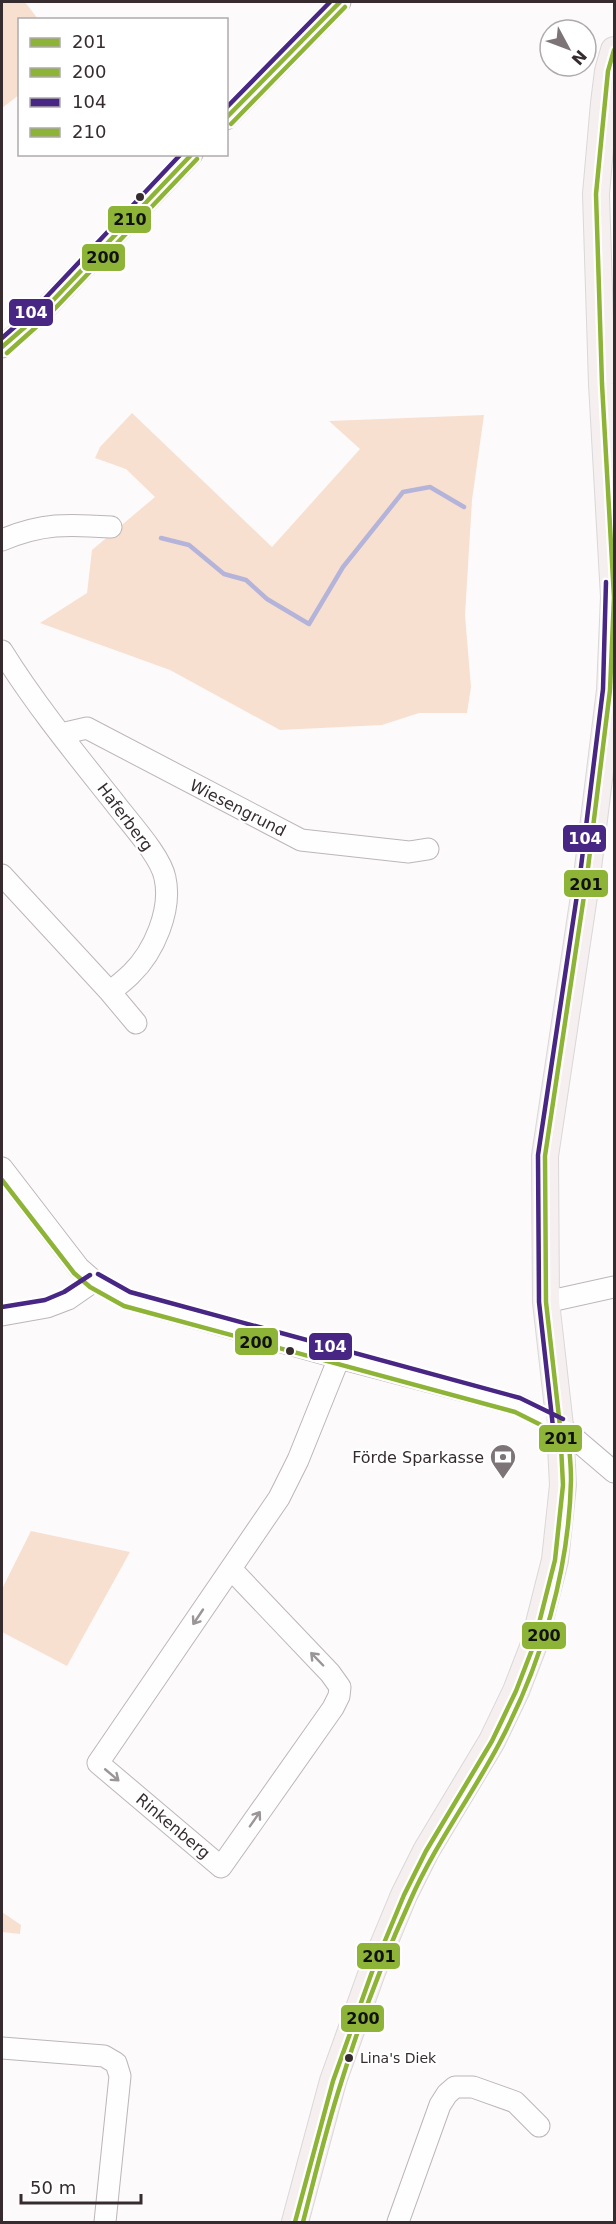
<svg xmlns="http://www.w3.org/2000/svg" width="616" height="2224" viewBox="0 0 616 2224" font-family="'DejaVu Sans',sans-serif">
  <rect width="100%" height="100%" fill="#fdfafb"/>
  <!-- green -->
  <path fill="#f8e0d1" d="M2,2H25L38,19L20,20L19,95L2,108Z
    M132,413L272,547L360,449L329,421L484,415L472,500L465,615L471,687L467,713H419L382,725L280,730L170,670L40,623L87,593L92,550L155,497L126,469L95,458L100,447Z
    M31,1531L130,1552L67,1666L2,1632V1589Z
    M2,1912L21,1925L20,1934L2,1932Z"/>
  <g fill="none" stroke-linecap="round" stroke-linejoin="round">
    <!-- stream -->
    <path stroke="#b4b3d9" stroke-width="4.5" d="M161,538L189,545L224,574L246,580L267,599L309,624L343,567L403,492L430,487L464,507"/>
    <!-- minor casing -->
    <g stroke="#bcb6b8" stroke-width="23">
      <path id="minor" d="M226,119L340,2
        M2,347L40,314L192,154
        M2,540C42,523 68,524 111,527
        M2,651C35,704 75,753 114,802C128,821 161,856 165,878C172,910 154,952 131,974C124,981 117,986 110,992
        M61,734L87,728L301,840L409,852L428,849
        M2,875L110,992L136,1023
        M2,1168L79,1268L94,1281L127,1299L339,1358L518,1405L560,1426L614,1472
        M546,1302L614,1287
        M2,1315L47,1307L68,1299L94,1281
        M231,1569L330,1673L340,1687L339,1696L333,1708L221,1867L98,1763L279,1498L298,1460L339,1358
        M2,2048L104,2056L116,2063L120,2076L105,2222
        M398,2222L440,2105L447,2094L455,2087H473L515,2102L539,2126"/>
    </g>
    <!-- major casing -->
    <g stroke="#dad7d8" stroke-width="28">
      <path id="major" d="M295,2222L333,2081L372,1972L404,1895L426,1851L492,1741L516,1691L533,1647L555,1560L563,1485L560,1426L546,1302L545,1156L587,876L610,690L614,597L602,384L596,194L604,103L608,71L614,50"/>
    </g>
    <!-- minor -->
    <use href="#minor" stroke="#fffefe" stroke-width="21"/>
    <!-- major -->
    <use href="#major" stroke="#f5efef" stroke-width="26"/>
    <!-- bus-1 casing -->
    <g stroke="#fff" stroke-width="9">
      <path id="bus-1" d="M295,2222L333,2081L372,1972L404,1895L426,1851L492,1741L516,1691L533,1647L555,1560L563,1485L560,1426L546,1302L545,1156L587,876L610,690L614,597L602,384L596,194L608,71L614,50"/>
    </g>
    <!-- bus-2 casing -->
    <g stroke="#fff" stroke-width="9">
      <path id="bus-2" d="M231,124L345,7
        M7,353L45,319L197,159
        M2,1180L74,1273L90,1287L124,1306L515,1412L557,1433
        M303,2222C315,2176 326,2129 341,2083C360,2021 383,1960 410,1901C434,1846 471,1797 499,1744C542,1663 569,1571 571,1480C571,1462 569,1444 567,1426"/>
    </g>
    <!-- bus-3 casing -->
    <g stroke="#fff" stroke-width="9">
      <path id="bus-3" d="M226,108L330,2
        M2,338L35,309L181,154
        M98,1274L130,1292L520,1398L563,1419
        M2,1307L45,1300L64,1292L90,1275
        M553,1427L539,1302L538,1155L580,875L603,689L606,582"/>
    </g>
    <!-- bus-4 casing -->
    <g stroke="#fff" stroke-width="9">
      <path id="bus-4" d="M226,118L340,2
        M2,347L40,314L192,154"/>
    </g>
    <!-- bus-1 -->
    <use href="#bus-1" stroke="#8eb437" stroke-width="4.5"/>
    <!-- bus-2 -->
    <use href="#bus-2" stroke="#8eb437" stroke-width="4.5"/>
    <!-- bus-3 -->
    <use href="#bus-3" stroke="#482683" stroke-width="4.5"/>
    <!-- bus-4 -->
    <use href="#bus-4" stroke="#8eb437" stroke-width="4.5"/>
  </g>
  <!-- one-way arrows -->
  <defs><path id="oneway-shaft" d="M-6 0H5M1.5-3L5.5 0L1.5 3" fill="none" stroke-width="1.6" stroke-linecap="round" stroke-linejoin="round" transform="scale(1.5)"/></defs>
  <g stroke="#9a9597">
    <use href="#oneway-shaft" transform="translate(198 1617) rotate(124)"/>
    <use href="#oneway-shaft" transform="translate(317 1659) rotate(-134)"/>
    <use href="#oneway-shaft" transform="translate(112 1775) rotate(40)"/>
    <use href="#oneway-shaft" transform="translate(255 1819) rotate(-55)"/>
  </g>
  <!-- icons -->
  <defs>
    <g id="bank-pin" transform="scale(1.35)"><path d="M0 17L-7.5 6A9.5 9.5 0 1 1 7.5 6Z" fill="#7c7477" stroke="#fff"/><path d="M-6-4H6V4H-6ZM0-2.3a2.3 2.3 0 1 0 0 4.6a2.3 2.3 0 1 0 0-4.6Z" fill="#fff"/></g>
  </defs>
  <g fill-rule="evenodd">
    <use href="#bank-pin" x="503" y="1457"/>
  </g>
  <!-- markers -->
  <g fill="#362c30" stroke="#fff" stroke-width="2">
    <circle cx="140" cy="197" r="5"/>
    <circle cx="290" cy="1351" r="5"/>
    <circle cx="349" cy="2058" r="5"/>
  </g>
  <g text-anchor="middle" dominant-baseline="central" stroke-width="4.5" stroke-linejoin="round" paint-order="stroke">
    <!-- bus labels -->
    <g font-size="14" fill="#362c30" stroke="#fff" text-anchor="start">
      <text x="360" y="2058">Lina's Diek</text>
    </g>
    <!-- street labels -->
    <g font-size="16" fill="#362c30" stroke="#fff">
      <text transform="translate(238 808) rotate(27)">Wiesengrund</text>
      <text transform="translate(125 817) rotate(53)">Haferberg</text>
      <text transform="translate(173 1826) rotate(40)">Rinkenberg</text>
    </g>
    <!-- poi labels -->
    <g font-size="16" fill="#362c30" stroke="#fff" text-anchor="end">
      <text x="484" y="1457">Förde Sparkasse</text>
    </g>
  </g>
  <g stroke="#fff" stroke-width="2">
    <rect x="107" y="205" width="45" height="29" rx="6" fill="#8eb437"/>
    <rect x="81" y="243" width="45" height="29" rx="6" fill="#8eb437"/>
    <rect x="8" y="298" width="46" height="29" rx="6" fill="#482683"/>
    <rect x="562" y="824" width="45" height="29" rx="6" fill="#482683"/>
    <rect x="563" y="869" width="46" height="29" rx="6" fill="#8eb437"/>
    <rect x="234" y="1327" width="45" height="29" rx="6" fill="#8eb437"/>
    <rect x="308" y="1332" width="45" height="29" rx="6" fill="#482683"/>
    <rect x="538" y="1424" width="45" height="29" rx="6" fill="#8eb437"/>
    <rect x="521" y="1621" width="46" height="29" rx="6" fill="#8eb437"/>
    <rect x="356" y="1942" width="45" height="28" rx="6" fill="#8eb437"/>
    <rect x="340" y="2004" width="45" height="29" rx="6" fill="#8eb437"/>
  </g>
  <g font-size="16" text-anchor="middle" font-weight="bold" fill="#fff">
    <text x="31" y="318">104</text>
    <text x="585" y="844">104</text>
    <text x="330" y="1352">104</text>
  </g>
  <g font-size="16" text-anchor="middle" font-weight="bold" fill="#111">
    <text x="130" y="225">210</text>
    <text x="103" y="263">200</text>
    <text x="586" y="890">201</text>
    <text x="256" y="1348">200</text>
    <text x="561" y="1444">201</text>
    <text x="544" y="1641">200</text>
    <text x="379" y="1962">201</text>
    <text x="363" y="2024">200</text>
  </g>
  <!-- border -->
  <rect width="616" height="2224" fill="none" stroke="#362c30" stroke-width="6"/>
  <!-- legend -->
  <rect x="18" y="18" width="210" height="138" fill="#ffffff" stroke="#afabac" stroke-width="1.5"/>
  <rect x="30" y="38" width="30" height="9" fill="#8eb437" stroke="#afabac" stroke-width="1.5"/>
  <text x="72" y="48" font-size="18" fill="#362c30">201</text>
  <rect x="30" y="68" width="30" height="9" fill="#8eb437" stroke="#afabac" stroke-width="1.5"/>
  <text x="72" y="78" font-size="18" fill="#362c30">200</text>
  <rect x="30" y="98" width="30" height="9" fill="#482683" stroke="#afabac" stroke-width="1.5"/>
  <text x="72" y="108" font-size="18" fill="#362c30">104</text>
  <rect x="30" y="128" width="30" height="9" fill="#8eb437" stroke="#afabac" stroke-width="1.5"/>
  <text x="72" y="138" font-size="18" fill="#362c30">210</text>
  <!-- north arrow -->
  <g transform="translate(568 48) rotate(131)"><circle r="28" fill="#ffffff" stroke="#afabac" stroke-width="1.5"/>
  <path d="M0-4.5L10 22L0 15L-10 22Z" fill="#7c7477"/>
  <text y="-9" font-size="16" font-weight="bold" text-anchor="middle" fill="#362c30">N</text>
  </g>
  <!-- scale -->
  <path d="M21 2194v9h120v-9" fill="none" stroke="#362c30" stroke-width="3"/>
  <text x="30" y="2194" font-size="18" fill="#362c30" stroke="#ffffff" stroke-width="4.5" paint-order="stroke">50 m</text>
</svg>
